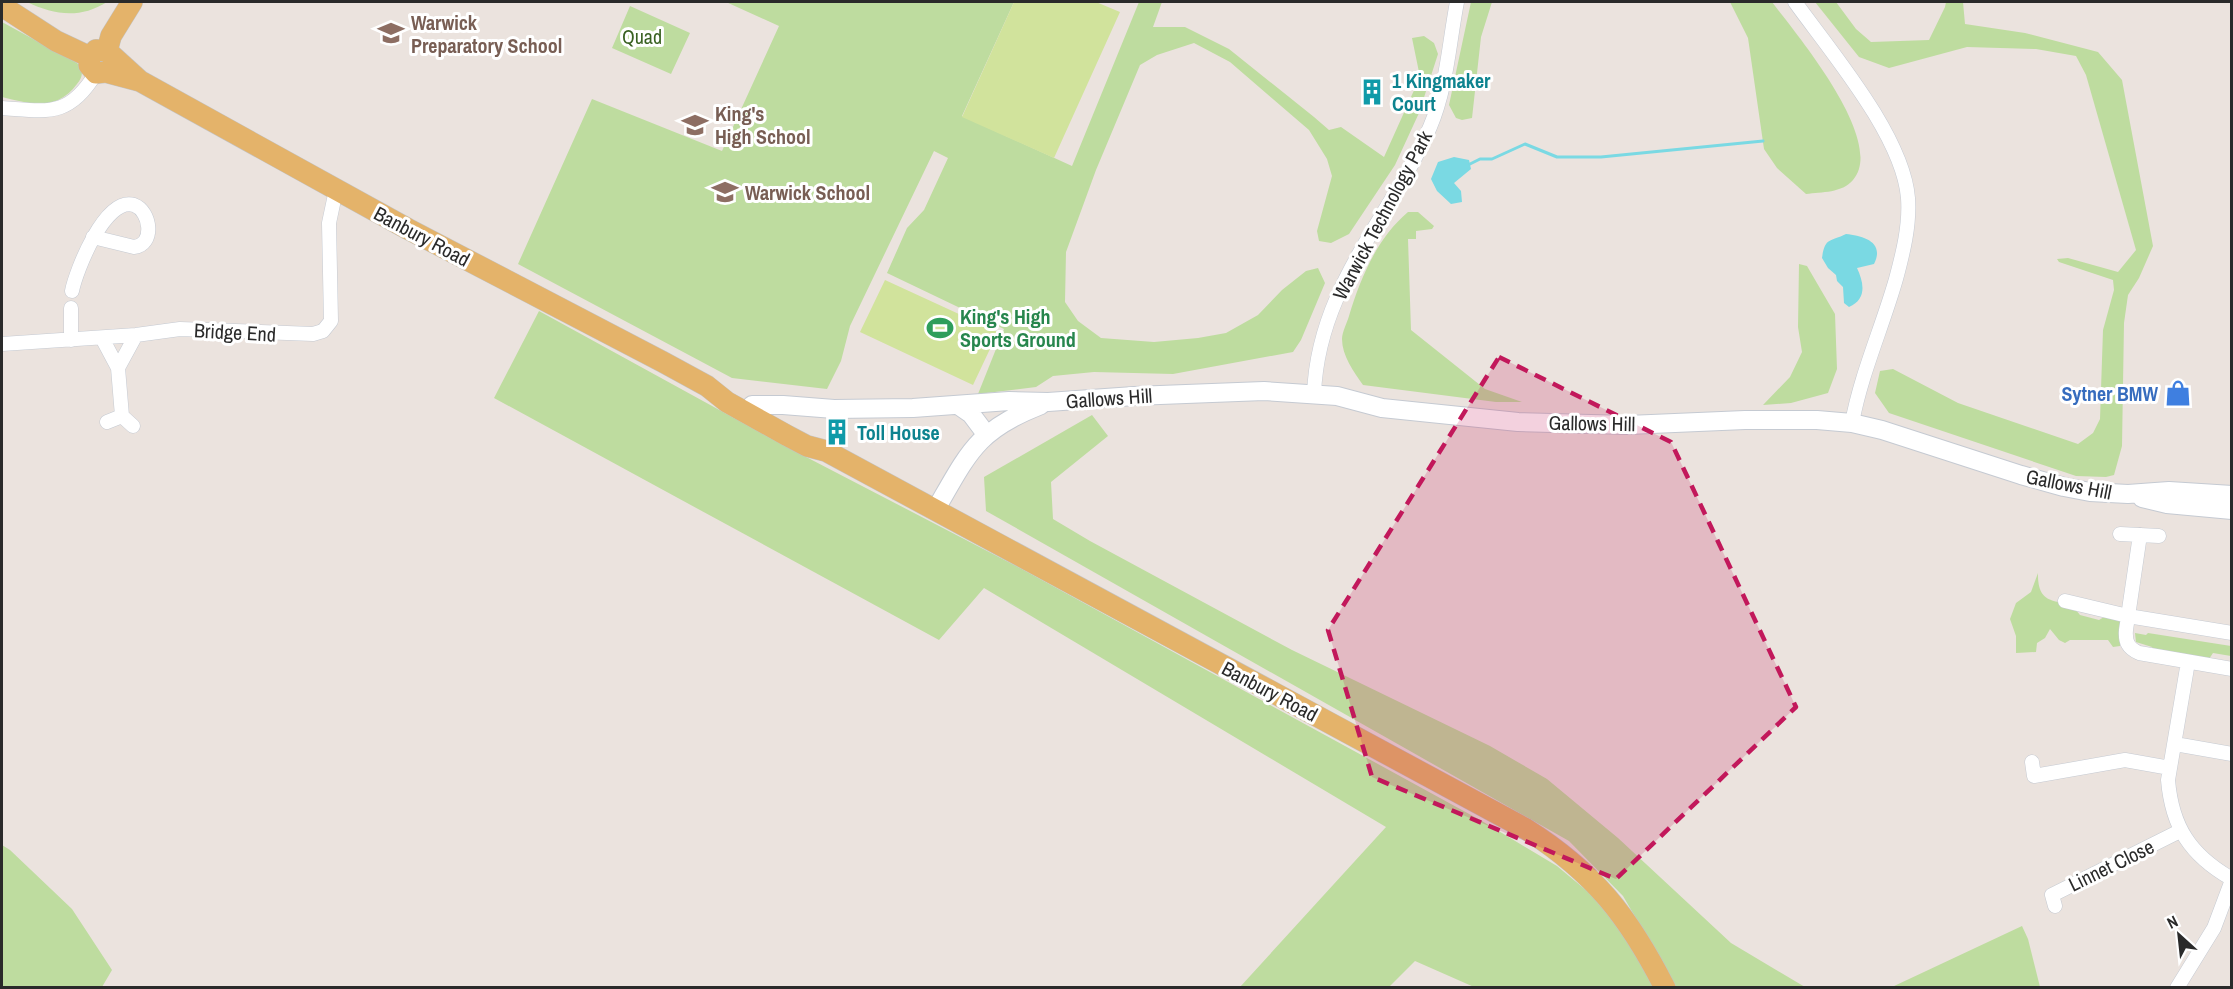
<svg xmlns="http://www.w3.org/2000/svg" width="2233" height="989" viewBox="0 0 2233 989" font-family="'Archivo Narrow',sans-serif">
  <rect width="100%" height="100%" fill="#ebe3de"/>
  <!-- green -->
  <path fill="#bedc9f" d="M27,2H107C80,19 54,15 27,2Z
    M726,2H1014L962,116L1072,166L1139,2H1162L1153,27H1185L1229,49L1314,117L1329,130L1341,127L1384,157L1420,77L1412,38L1424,36L1434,43L1438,54L1419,113L1395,165L1349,234L1331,243L1319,241L1317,231L1332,176L1327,159L1309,130L1230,62L1194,43L1157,55L1140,65L1096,170L1066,252L1065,302L1078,321L1101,338L1154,342L1198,338L1226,333L1258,315L1282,290L1306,271L1318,268L1325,283L1301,340L1293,352L1173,374L1094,372L1053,376L1036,387L978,394L1004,329L887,273L907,228L924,210L948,158L934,151L850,326L841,361L827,389L732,378L518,264L592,99L722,151L779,26Z
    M1471,2H1492L1481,37L1472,118L1462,120L1456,118L1449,105Z
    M1730,2H1772C1796,34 1887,141 1853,180C1842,193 1822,192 1806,194L1777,168L1764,149L1748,38Z
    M1815,2H1836L1856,29L1871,42L1929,40L1945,7L1946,2H1963L1965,24L2025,33L2098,52L2122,80L2153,246L2139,278L2128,295L2124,323L2122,446L2114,475L2106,477L2076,476L1889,413L1875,393L1880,371L1893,369L1958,403L2078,444L2093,433L2100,419L2103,330L2114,290L2113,280L2059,262L2057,259L2068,258L2118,272L2136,250L2086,75L2076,56L2036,49L1967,47L1889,68L1859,57Z
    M630,6L690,33L671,74L612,48Z
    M2,22L77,63C84,71 83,76 77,84C56,112 31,104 2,97Z
    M1408,212H1418L1434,226L1432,229L1416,231V239H1408L1411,330L1485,389L1522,402H1496L1363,385C1354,372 1342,356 1342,339C1342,332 1347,323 1349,316C1360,279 1377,238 1408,212Z
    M1799,264L1807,266L1835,314L1837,369L1828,393L1791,403L1763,405L1790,377L1802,352L1798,327Z
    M539,311L785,446L1020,568L1482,821L1557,866L1593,896L1621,927L1653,987H1474L1415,961L1389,987H1240L1386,827L984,588L939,640L494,398Z
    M1092,415L1108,436L1051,482L1053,519L1090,541L1292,650L1490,746L1547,779L1618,838L1731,943L1805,987H1676L1623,896L1569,841L986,511L984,477Z
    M2038,573C2037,613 2066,593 2080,615L2099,620L2104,617L2120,620V646L2113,647L2108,640H2070L2065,643L2059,640L2050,629L2045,638L2037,643L2036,652L2016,653V636L2010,619L2016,603L2031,592Z
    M2135,633L2146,635L2148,633L2231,646V656L2213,653L2209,659L2153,650L2152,647L2136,642Z
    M2,845L10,850L72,909L112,970L102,987H2Z
    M2022,926L2028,939L2040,987H1892Z"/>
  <!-- pitch -->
  <path fill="#d1e39c" d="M1014,2H1096L1120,12L1054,158L962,117Z
    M885,280L998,332L973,385L860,332Z"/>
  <!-- water -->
  <path fill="#7ad9e3" d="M1454,157L1469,160L1471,169L1454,183L1461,191L1462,202L1451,204L1437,191L1431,179L1438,162Z
    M1846,234C1864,236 1885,242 1874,264L1857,268C1864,283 1867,299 1849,307L1844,303L1843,287L1837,281L1836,275L1828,268L1822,258C1825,237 1830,242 1846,234Z"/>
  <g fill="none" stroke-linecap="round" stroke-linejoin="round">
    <!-- stream -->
    <path stroke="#7ad9e3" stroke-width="3" d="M1470,164L1480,159H1492L1525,144L1557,157H1601L1763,141"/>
    <!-- street casing -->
    <g stroke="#c5cad2" stroke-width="15">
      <path id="street" d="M1795,2C1831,52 1903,136 1908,198C1910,225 1903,253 1896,279C1882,328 1861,374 1852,423
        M2,108C47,111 69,118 96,73
        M72,291C76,271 105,196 134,205C151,211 155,245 134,247L93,237
        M71,308V340
        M102,338L118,368L122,416
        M2,344L136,335L180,329L313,334L323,331L331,321L329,223L336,190
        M118,368L136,335
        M1314,394C1318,287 1390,219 1430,127C1447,87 1449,43 1457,2
        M107,422L122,416L133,426
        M2120,534L2159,536
        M2140,535L2126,630C2125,642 2128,648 2139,653L2232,669
        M2065,601L2128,616L2232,633
        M2188,662L2168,780C2172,827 2190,855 2232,879
        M2175,744L2232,754
        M2032,762L2034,776L2125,760L2170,768
        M2055,906L2052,895L2180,831
        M2177,988L2214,928L2232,880"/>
    </g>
    <!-- secondary casing -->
    <g stroke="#c5cad2" stroke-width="20">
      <path id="secondary" d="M752,405H783L834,409L913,408L1009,401L1048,402L1134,396L1264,391L1337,396L1382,408L1518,422L1628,425L1745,420H1817L1852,423L1882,430L2021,475L2064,487L2090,492L2128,494L2169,491L2232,495
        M958,405L971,414L986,434
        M2142,498L2167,504L2232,510
        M936,509C969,452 977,430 1041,405"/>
    </g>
    <!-- primary casing -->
    <g stroke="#c3c3c3" stroke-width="22">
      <path id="primary" d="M2,6L56,41L90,57
        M107,51L111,36L132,2
        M140,81L106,72L96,73L89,65L90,57L96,50L107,51L140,81L408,229L663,362L707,386L727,402L788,436L807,446L826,451L1526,829C1594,872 1629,917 1665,988"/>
    </g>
    <!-- street -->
    <use href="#street" stroke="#fff" stroke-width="14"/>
    <!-- secondary -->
    <use href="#secondary" stroke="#fff" stroke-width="18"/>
    <!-- primary -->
    <use href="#primary" stroke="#e4b36a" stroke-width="21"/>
  </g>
  <!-- marked area -->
  <path fill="#c2185b" fill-opacity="0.2" stroke="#c2185b" stroke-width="4.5" stroke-dasharray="12 8" stroke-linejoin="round" d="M1499,357L1671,442L1796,707L1616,879L1372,777L1328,630Z"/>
  <!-- icons -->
  <defs>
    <g id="school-bare" transform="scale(2.07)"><path d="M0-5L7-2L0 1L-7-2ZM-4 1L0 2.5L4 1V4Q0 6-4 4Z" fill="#8d6e63" stroke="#fff" stroke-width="2.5" paint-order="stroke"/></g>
    <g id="building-bare" transform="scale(2.07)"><path d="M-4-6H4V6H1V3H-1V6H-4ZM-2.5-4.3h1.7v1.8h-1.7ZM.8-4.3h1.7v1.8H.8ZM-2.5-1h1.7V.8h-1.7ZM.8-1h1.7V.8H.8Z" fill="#0f9aa8" stroke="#fff" stroke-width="2.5" paint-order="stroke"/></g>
    <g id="stadium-bare" transform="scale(2.07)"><path d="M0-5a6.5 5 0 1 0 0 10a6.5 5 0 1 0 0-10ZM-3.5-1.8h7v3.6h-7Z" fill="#2e9e5b" stroke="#fff" stroke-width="2.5" paint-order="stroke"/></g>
    <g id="shop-bare" transform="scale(2.07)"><path d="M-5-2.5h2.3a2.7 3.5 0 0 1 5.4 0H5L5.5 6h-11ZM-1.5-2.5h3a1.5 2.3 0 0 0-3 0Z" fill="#3f7fe0" stroke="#fff" stroke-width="2.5" paint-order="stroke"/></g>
  </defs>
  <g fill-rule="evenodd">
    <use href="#school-bare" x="391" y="33"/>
    <use href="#building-bare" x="1372" y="92"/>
    <use href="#school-bare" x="695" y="125"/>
    <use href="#school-bare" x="725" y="192"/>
    <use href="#stadium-bare" x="940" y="328"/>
    <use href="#shop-bare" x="2178" y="393"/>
    <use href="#building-bare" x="837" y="432"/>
  </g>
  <g text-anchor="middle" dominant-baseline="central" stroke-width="6" stroke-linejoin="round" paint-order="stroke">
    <!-- education labels -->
    <g font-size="20" font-weight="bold" fill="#785e54" stroke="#fff" text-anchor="start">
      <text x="411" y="22">Warwick<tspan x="411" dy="23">Preparatory School</tspan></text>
      <text x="715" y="113">King's<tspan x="715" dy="23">High School</tspan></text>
      <text x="745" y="192">Warwick School</text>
    </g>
    <!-- park labels -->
    <g font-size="20" fill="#396121" stroke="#fff">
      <text x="642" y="36">Quad</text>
    </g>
    <!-- culture labels -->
    <g font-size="20" font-weight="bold" fill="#0d838f" stroke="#fff" text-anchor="start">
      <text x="1392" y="80">1 Kingmaker<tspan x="1392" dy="23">Court</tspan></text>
      <text x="857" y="432">Toll House</text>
    </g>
    <!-- street labels -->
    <g font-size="20" fill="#2a2a2a" stroke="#fff">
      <text transform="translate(1382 215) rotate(-62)">Warwick Technology Park</text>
      <text transform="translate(422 236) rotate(28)">Banbury Road</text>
      <text transform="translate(235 332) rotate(3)">Bridge End</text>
      <text transform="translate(1109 398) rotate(-4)">Gallows Hill</text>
      <text transform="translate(1592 423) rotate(1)">Gallows Hill</text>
      <text transform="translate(2069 484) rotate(11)">Gallows Hill</text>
      <text transform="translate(1270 691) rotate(28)">Banbury Road</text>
      <text transform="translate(2111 865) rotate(-26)">Linnet Close</text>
    </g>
    <!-- leisure labels -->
    <g font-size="20" font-weight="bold" fill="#27864d" stroke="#fff" text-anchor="start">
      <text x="960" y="316">King's High<tspan x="960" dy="23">Sports Ground</tspan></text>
    </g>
    <!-- shop labels -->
    <g font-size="20" font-weight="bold" fill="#366cbe" stroke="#fff" text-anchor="end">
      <text x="2158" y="393">Sytner BMW</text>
    </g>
  </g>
  <!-- border -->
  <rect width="2233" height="989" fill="none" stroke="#2a2a2a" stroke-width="6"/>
  <!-- north arrow -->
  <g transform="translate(2179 935) rotate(333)" stroke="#ffffff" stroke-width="4.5" paint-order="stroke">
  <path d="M0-4.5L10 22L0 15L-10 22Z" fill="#2a2a2a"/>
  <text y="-9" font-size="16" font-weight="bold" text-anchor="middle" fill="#2a2a2a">N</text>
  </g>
</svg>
